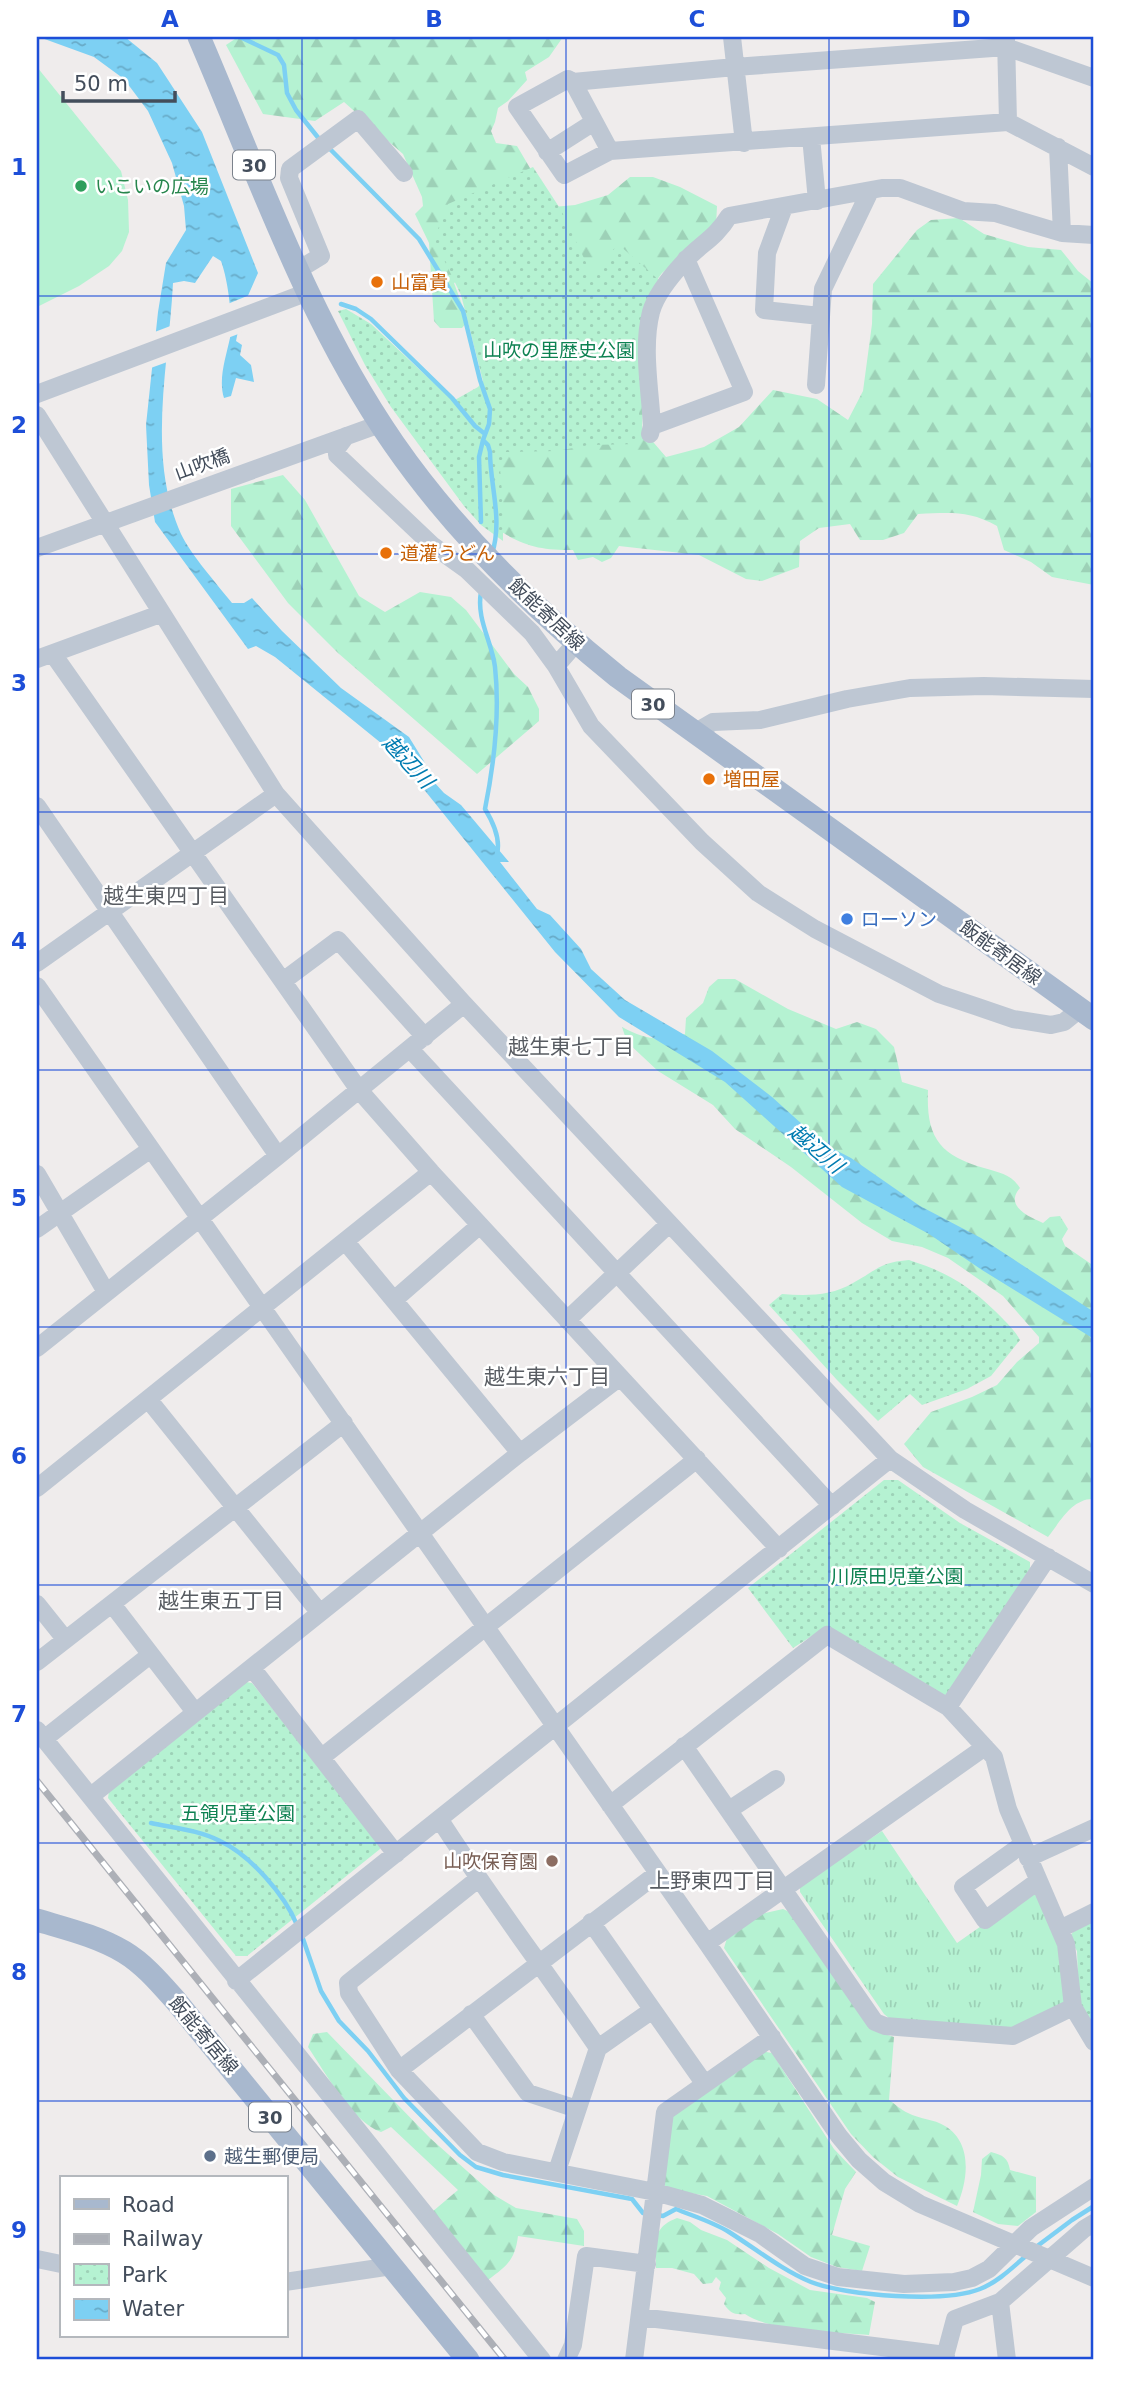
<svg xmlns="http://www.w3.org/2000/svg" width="1131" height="2397" viewBox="0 0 1131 2397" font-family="'DejaVu Sans','Noto Sans JP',sans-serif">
  <defs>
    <pattern id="grass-tufts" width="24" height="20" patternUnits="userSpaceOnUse" patternTransform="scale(1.75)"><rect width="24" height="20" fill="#b5f2d2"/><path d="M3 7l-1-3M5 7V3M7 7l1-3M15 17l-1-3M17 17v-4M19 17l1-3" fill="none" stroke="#9dd1b7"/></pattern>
    <pattern id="forest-firs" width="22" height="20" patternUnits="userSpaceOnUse" patternTransform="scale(1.75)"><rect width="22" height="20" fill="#b5f2d2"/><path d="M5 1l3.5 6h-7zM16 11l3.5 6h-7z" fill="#9dd1b7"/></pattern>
    <pattern id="park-dots" width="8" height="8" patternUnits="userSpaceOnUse" patternTransform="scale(1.75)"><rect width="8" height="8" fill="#b5f2d2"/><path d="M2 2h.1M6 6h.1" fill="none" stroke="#9dd1b7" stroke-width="1.8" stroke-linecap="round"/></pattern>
    <pattern id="water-ripples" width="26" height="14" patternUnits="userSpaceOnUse" patternTransform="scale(1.75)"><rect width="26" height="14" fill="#7dd0f3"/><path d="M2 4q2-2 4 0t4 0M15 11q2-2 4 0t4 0" fill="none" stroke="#68abc8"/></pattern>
  </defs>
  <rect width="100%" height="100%" fill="#efecec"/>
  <!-- grass -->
  <path fill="url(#grass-tufts)" d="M882,1831L957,1943L1031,1891L1038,1896L1061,1950L1065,1999L1063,2005L1016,2029L890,2019L884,2014L800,1892V1885Z"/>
  <!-- forest -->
  <path fill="url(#forest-firs)" d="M238,37H563L549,57L525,72L527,80L508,101L498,108L495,122L491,131L496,143L517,146L553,207L575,205L608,195L630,177H653L680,187L717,206L716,226L662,273L648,292L642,429L666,457L704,447L739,427L773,390L817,399L848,420L863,391L872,324L873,284L917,230L931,220L959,218L984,234L1028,247L1061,250L1078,271L1094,284V585L1052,577L1031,562L1004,550L997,526C968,510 950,513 918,514L904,533L883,540H860L850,524L819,528L800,541L799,567L762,581L746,579L699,555L619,546L611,558L602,562L593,557L578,560L573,550C542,550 526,547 500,531L496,468L469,275L454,283L468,321L462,328H440L434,321L429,243L415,214L423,206L422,197L403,154L344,102L315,121L263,114L226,45Z
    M283,475L305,500L359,596L385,612L420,592L451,597L466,610L514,674L528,687L539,709V721L477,774L338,653L288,603L231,526V489Z
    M718,979H735L788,1009L836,1029L857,1022L876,1029L894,1047L902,1082L928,1090C926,1137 939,1155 984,1168C1000,1173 1011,1174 1020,1188C1004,1206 1029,1217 1043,1223L1050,1217L1060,1216L1068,1229L1062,1239L1065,1246L1094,1266V1499C1072,1498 1060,1522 1048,1537L923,1467L904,1444L931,1412L972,1397L997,1385L1017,1362L1039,1343V1337L1003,1296L948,1258L922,1247L892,1241L862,1223L791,1167L735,1129L713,1105L658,1071L627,1042L622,1027C646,1040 659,1041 685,1034L686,1018L703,1003L709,987Z
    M783,1909L794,1914L873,2030L894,2037L889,2100C895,2104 901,2110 908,2113C919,2119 934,2119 945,2126C973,2143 968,2180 957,2206L898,2177L873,2157L851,2134L724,1948L727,1938L761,1914Z
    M327,2032L430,2138L494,2195L516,2208L577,2219L584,2231V2246L518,2236C515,2260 507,2266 488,2280L432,2212L458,2190L391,2127L381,2132C352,2122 325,2072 308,2047L313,2034Z
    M761,2051L772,2053L834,2149L856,2172L845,2189L832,2235L870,2246L862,2271L837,2267L811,2257L778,2234L707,2196L667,2189L662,2181L672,2113Z
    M991,2152C1003,2155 1008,2158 1010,2170L1036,2177V2212L1018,2226L998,2224L973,2212L981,2175L982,2159Z
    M677,2218L690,2222L701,2230L727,2240L769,2268L810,2290L867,2298L875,2302L869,2335C835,2332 771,2332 745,2314C734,2315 730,2313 724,2304L726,2298L719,2289L721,2282L716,2277L712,2283L703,2284L694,2274L672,2268H656C656,2243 651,2228 677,2218Z"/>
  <!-- park -->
  <path fill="url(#park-dots)" d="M533,167L561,210L592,275L618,244L660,281L643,316L639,368V444L589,445L557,451L506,452L500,468L503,503V541L481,525L464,506L391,407L365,365L338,311L346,309L371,324L453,401L478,387L483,381L461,295L434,239L448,204Z
    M909,1260C946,1272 967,1284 995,1311C1004,1320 1014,1329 1020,1340L991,1376L967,1389L922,1405L910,1394L878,1421L837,1380L769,1305L782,1294C807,1296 831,1296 853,1283C877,1270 880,1262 909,1260Z
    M884,1480H898L960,1523L1030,1562V1570L949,1694L941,1696L826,1627L793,1648L748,1588Z
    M246,1682L252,1683L380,1844V1849L247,1956H236L108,1798L109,1791Z
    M1094,1921V2028L1079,2003L1077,1951L1069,1938L1073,1932Z"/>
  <!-- pitch -->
  <path fill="#b5f2d2" d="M37,67L121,171L128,200L129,232L122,251L109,266L79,286L37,307Z"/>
  <!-- water -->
  <path fill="url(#water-ripples)" d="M39,37H125L157,63L202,132L258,273L243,307L236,341L242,345L240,355L251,365L254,382L236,378L231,396L224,398C218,379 226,357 230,338C233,318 228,280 221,261L213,256L195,283L184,281L173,283C169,365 146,456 181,534C191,555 217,584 232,603H244L252,598L282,631L341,688L409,737L425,763L423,770L444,793L461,805L509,862H500L537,909L550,915L581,949L591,969L625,1000L712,1051L772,1097L824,1144L851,1158L920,1206L981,1238L1094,1312V1339L982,1270L929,1234L842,1187L725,1082L619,1017L555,952L397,756L275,657L256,646L248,649L155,522L149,485L146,425L158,312L166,263L186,230L184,206L172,163L148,111L124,79L94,57Z"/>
  <!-- pier -->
  <path fill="#efecec" d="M252,294L246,308L241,333L225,339V305Z
    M173,325L170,361L148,369L152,333Z"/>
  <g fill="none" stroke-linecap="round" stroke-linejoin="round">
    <!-- stream -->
    <path stroke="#7dd0f3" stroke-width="4.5" d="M240,37L278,55L284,65L287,93L296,110L320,140
      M329,148L419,239L463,311L480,380L490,409L489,424L483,440L488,445L490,452C490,486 503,519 492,554
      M341,304L356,309L371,319L452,398L475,426L485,434
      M481,522L479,457L483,440
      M481,592C476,619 492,642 495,667C500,713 494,764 485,809C493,822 501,838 497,854
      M151,1823C174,1828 199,1830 220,1841C250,1855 285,1895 297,1925
      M302,1936L321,1991L339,2021L368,2051L404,2098L460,2155L476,2167L503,2175L632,2199L643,2213L649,2214
      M658,2215L663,2216L676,2209C693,2216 713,2222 729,2232C756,2249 782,2270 811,2282C847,2296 945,2303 980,2289C998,2282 1013,2267 1027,2255
      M1036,2247L1072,2220L1094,2206"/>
    <!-- minor -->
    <path stroke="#bec7d3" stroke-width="18" d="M732,37L744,143
      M1006,38L1008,122
      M573,82L610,151L1008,122L1094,167
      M811,137L817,201
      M1058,147L1062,233
      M610,151L564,175L517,107L568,79L573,82L735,67L1006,47L1094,78
      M547,152L594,122
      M784,207L767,253L764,310L820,316
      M298,270L321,256L289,178L290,169L358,119L404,173
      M816,385L823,289L870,191
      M37,394L308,292
      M37,415L276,794L464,1004L890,1459L965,1510L1094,1584
      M652,426L744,392L686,259
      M650,434L652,426C650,389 642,347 651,312C656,294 671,276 684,262C700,244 715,239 729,216L882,188H900L963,211L995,213L1062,233L1094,235
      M346,436L337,448V455L432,545L467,570L532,633L556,666
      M37,548L380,424
      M576,643L556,666L591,726L702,842L758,893L815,929L939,994L978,1007L1013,1019L1051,1025L1064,1022L1080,1009
      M53,654L359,1090L431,1172L779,1549
      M37,659L160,614
      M694,733L713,722L760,720L847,699L910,688L984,686L1094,689
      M37,806L278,1156
      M37,963L276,794
      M283,981L338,940L425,1037
      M37,986L707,1943L839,2136L859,2160L884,2182L920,2204L1094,2278
      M410,1049L832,1506
      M37,1174L106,1292
      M37,1229L151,1149
      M345,1241L520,1453
      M394,1300L480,1225
      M567,1320L669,1224
      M37,1348L278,1156L464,1004
      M148,1399L320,1613
      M37,1488L431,1172
      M37,1604L65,1639
      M112,1604L195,1712
      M37,1662L344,1423
      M252,1668L396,1854
      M948,1707L1048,1557
      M37,1730L542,2360
      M44,1739L150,1655
      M684,1746L875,2022L885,2026L1013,2036L1073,2007
      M322,1757L697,1459
      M91,1796L520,1453L620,1377
      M610,1805L827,1635L948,1707L994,1757L1008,1809L1066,1944L1073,2007L1094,2042
      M729,1810L776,1779
      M440,1820C490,1898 546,1971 598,2048
      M1023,1844L963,1887L985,1920L1038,1881
      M1028,1858L1094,1828
      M478,1879L348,1983L349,1993L399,2070L477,2152L503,2162L655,2192L702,2205L760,2234L805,2266L838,2277L904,2284L954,2282L972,2278L989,2269L1031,2228L1094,2187
      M591,1922L704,2083
      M1060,1929L1094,1912
      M707,1943L985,1747
      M236,1981L890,1459
      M471,2014L528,2093L577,2109
      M399,2070L658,1873
      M557,2171L598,2048L651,2011
      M37,2259L61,2264
      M285,2282L392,2266
      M1000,2302L1007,2360
      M640,2317L946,2355
      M566,2360L573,2345L586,2256L647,2264
      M634,2360L665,2112L772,2037
      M944,2360L955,2319L1000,2302L1084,2229L1094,2223"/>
    <!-- major -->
    <path stroke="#a8b8ce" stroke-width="23" d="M199,37C258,174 308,320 394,444C455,532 535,610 618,677L1094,1019
      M37,1920C67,1929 97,1936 124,1952C144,1964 160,1983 176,2001L468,2360"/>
    <!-- rail casing -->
    <g stroke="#adb0b7" stroke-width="7">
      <path id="rail" d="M37,1781L505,2360"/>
    </g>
    <!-- rail -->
    <use href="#rail" stroke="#fff" stroke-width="4.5" stroke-dasharray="13" stroke-linecap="butt"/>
  </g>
  <!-- grid -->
  <path fill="none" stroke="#1d4ed8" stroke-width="2" stroke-opacity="0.55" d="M302,37V2360M566,37V2360M829,37V2360M37,296H1094M37,554H1094M37,812H1094M37,1070H1094M37,1327H1094M37,1585H1094M37,1843H1094M37,2101H1094"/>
  <!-- markers -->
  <circle fill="#2e9e5b" stroke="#fff" stroke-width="2.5" cx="81" cy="186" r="7"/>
  <g fill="#e8710a" stroke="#fff" stroke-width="2.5">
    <circle cx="377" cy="282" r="7"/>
    <circle cx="386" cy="553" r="7"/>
    <circle cx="709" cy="779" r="7"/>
  </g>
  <circle fill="#3f7fe0" stroke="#fff" stroke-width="2.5" cx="847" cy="919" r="7"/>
  <circle fill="#8d6e63" stroke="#fff" stroke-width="2.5" cx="552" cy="1861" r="7"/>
  <circle fill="#5c6f8a" stroke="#fff" stroke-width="2.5" cx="210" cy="2156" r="7"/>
  <g text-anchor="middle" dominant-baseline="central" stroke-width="5" stroke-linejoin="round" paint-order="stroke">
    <!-- shield labels -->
    <g fill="#fff" stroke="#7b828c" stroke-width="2">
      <rect x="233" y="150.5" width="42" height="29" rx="5"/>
      <rect x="632" y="689.5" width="42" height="29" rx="5"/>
      <rect x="249" y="2102.5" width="42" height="29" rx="5"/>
    </g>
    <g font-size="18" font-weight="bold" fill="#434d5b">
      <text x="254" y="165">30</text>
      <text x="653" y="704">30</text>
      <text x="270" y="2117">30</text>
    </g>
    <!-- leisure labels -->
    <g font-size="19" fill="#27864d" stroke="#fff" text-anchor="start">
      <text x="95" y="186">いこいの広場</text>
    </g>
    <!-- food labels -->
    <g font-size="19" fill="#c56008" stroke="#fff" text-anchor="start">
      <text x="391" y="282">山富貴</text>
      <text x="400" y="553">道灌うどん</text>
      <text x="723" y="779">増田屋</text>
    </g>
    <!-- park labels -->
    <g font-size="19" fill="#0e8252" stroke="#fff">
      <text x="559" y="350">山吹の里歴史公園</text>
      <text x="897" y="1576">川原田児童公園</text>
      <text x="238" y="1813">五領児童公園</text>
    </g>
    <!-- street labels -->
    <g font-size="19" fill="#434d5b" stroke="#fff">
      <text transform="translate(202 464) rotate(-20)">山吹橋</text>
      <text transform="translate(547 614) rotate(43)">飯能寄居線</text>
      <text transform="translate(1001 952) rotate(36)">飯能寄居線</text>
      <text transform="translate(204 2035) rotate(50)">飯能寄居線</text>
    </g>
    <!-- shop labels -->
    <g font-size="19" fill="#366cbe" stroke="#fff" text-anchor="start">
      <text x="861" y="919">ローソン</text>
    </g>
    <!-- education labels -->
    <g font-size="19" fill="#785e54" stroke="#fff" text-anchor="end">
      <text x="538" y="1861">山吹保育園</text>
    </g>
    <!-- service labels -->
    <g font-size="19" fill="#4e5e75" stroke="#fff" text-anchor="start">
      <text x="224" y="2156">越生郵便局</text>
    </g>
    <!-- water labels -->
    <g font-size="21" font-style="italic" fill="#007cb1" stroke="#fff">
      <text transform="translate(408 762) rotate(47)">越辺川</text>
      <text transform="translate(816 1149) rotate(40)">越辺川</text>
    </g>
    <!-- neighbourhood labels -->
    <g font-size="21" fill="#585c62" stroke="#fff">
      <text x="166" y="896">越生東四丁目</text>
      <text x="571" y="1047">越生東七丁目</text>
      <text x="547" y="1377">越生東六丁目</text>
      <text x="221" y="1601">越生東五丁目</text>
      <text x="712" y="1881">上野東四丁目</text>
    </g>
  </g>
  <!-- border -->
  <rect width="1131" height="2397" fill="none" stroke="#ffffff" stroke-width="77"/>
  <!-- legend -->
  <rect x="60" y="2176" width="228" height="161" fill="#ffffff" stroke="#b4b8bd" stroke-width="2"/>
  <rect x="74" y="2199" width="35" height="10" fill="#a8b8ce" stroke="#b4b8bd" stroke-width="2"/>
  <text x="122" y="2212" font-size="21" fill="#434d5b">Road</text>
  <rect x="74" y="2234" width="35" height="10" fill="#adb0b7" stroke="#b4b8bd" stroke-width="2"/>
  <text x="122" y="2246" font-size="21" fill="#434d5b">Railway</text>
  <rect x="74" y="2264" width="35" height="21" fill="url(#park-dots)" stroke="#b4b8bd" stroke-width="2"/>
  <text x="122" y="2282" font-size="21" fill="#434d5b">Park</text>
  <rect x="74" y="2299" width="35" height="21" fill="url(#water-ripples)" stroke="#b4b8bd" stroke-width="2"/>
  <text x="122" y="2316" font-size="21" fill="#434d5b">Water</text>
  <!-- scale -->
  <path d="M63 91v10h112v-10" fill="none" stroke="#434d5b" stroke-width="3.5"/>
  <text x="74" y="91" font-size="21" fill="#434d5b" stroke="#ffffff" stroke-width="5" paint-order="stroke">50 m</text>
  <rect x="38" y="38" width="1054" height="2320" fill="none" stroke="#1d4ed8" stroke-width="2.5"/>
  <g font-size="23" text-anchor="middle" font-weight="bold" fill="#1d4ed8">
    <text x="170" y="27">A</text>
    <text x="434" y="27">B</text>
    <text x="697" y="27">C</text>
    <text x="961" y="27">D</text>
    <text x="19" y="175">1</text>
    <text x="19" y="433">2</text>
    <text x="19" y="691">3</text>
    <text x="19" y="949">4</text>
    <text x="19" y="1206">5</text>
    <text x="19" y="1464">6</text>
    <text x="19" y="1722">7</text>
    <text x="19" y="1980">8</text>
    <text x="19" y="2238">9</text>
  </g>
</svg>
